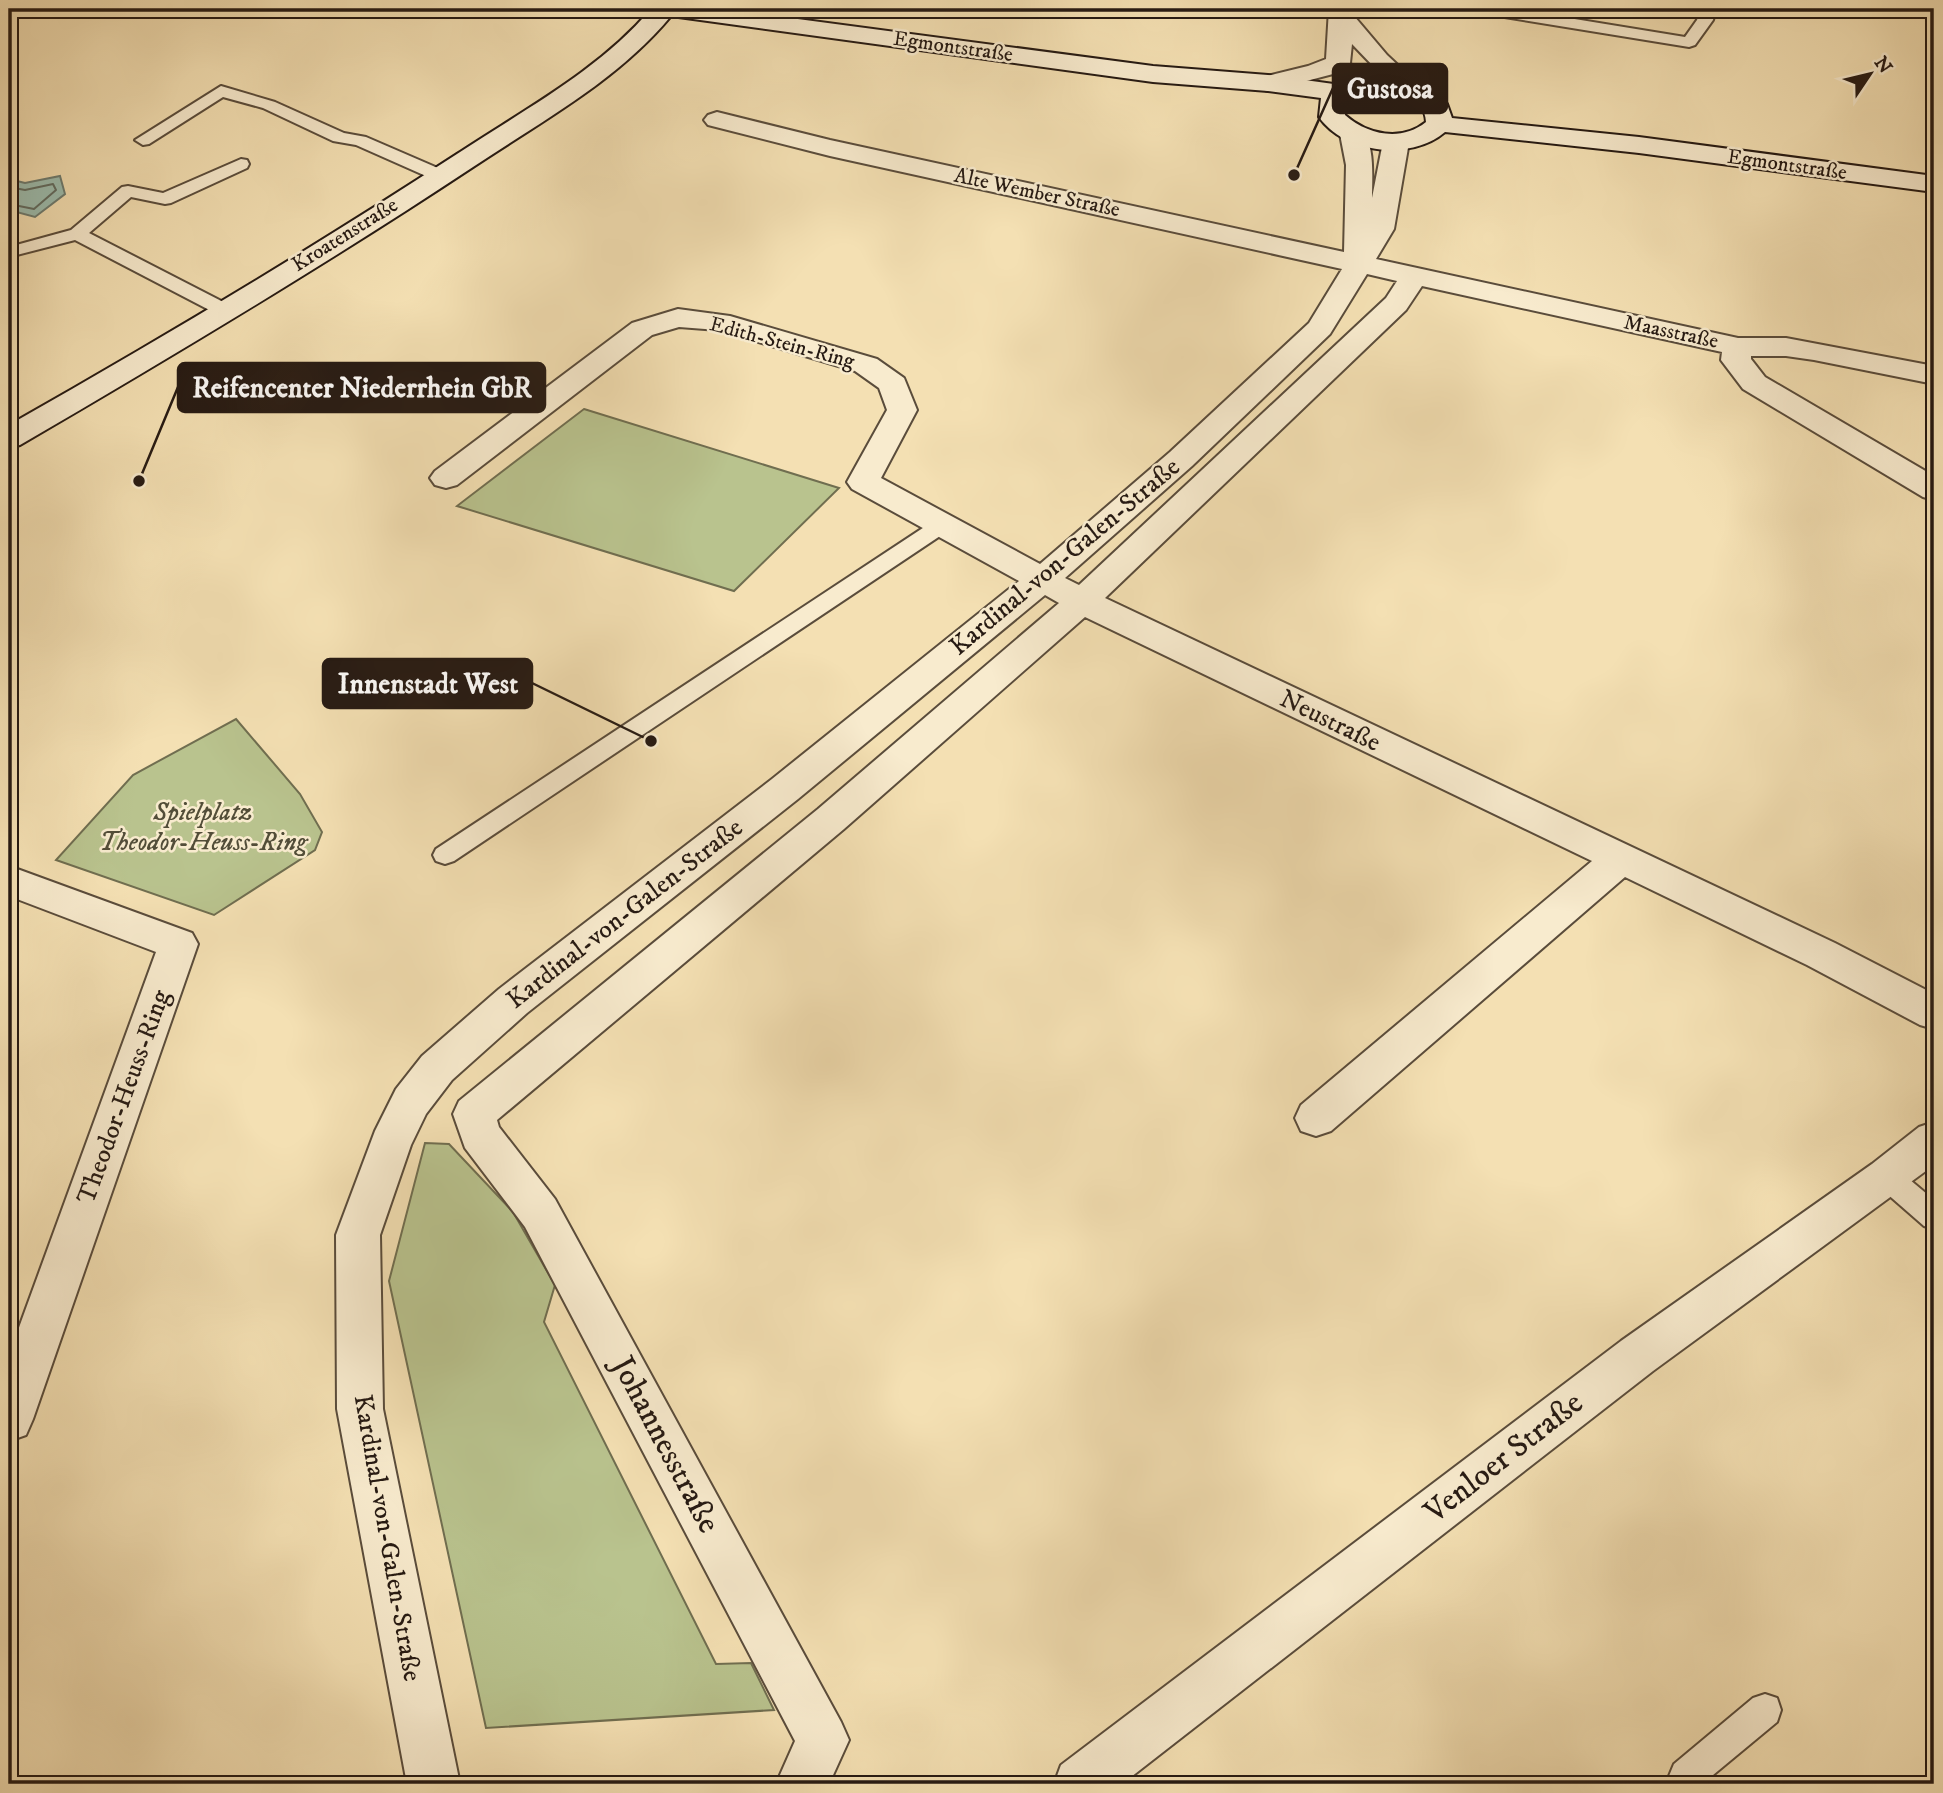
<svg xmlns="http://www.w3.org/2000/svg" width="1943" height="1793" viewBox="0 0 1943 1793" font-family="'IM FELL DW Pica',serif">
  <rect width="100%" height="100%" fill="#f4e0b3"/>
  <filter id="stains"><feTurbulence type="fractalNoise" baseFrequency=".00286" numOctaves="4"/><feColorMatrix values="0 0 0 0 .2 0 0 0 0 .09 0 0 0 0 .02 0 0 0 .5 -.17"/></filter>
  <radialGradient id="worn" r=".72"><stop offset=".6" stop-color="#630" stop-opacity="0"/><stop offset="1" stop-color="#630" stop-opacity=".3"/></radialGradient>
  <!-- green -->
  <path fill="#b9c38e" stroke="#706e50" stroke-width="2" d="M584,409L839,488L734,591L457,506Z
    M236,719L300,794L322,832L315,850L214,915L56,860L133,775Z
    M425,1143L449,1144L513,1212L555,1285L544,1322L716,1664L751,1663L774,1710L486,1728L389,1281Z"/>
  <!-- water -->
  <path fill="#9cbdaf" stroke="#6d7c71" stroke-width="2" d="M60,176L65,194L35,217L9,210V179L25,183Z"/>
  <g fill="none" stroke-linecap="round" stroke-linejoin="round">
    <!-- shore -->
    <path stroke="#616c61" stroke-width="2" d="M9,187L25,190L53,184L56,190L34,209L9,204"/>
    <!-- lane casing -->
    <g stroke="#5a4c3b" stroke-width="4">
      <path id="lane" d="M1478,9H1513L1685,37L1697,20L1701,9H1716L1713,20L1695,45L1689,47L1486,14Z
        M221,86L275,102L344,133L366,137L447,172L450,176L447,180H435L356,145L333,141L263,108L223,97L149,144L143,145L135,140Z
        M241,159L247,160L249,164L247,168L171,203L165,204L131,197L89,233L231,306L233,310L231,314H217L75,240L9,257V247L71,230L122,187L128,186L163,193Z
        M942,518L949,520L952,525L949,530L454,861L445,864L436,861L433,855L436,849L935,520Z
        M1887,1165L1897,1169L1934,1200V1229L1924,1226L1877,1185L1873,1177L1877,1169Z
        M1765,1694L1777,1698L1781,1710L1777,1722L1707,1780L1709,1784H1673L1669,1776L1674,1764L1753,1698Z"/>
    </g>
    <!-- street casing -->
    <g stroke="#5a4c3b" stroke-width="4">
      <path id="street" d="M1329,9H1353L1354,16L1387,55L1418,84L1422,89L1418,94L1409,97L1400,94L1352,44L1350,63L1369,87L1365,92C1347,97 1343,87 1333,74L1268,91L1259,88L1255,83L1259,78L1308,66L1326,59Z
        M717,112L830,140L1344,252L1346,165L1340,134L1344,128L1353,126L1362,128C1375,147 1372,176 1372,198L1383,142L1387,136L1396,134L1405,136L1409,142L1394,229L1376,259L1738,338H1786L1934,366V384L1814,360L1786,356H1751V359L1765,377L1934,476V500L1923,497L1743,389L1721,360L1722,352L1422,286L1406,310L1105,598L1835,943L1934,994V1029L1920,1025L1807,965L1625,877L1331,1131L1316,1136L1301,1131L1295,1118L1301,1105L1592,861L1085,617L844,829L497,1120L499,1127L555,1199L841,1722L849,1740L829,1784H776L795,1741L525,1227L465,1148L453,1114L459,1101L818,809L1059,603L1045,595L798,799L527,1013L452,1080L426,1114L411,1145L380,1235L383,1409L460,1784H407L337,1409L336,1235L375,1131L396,1089L422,1056L499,989L772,779L1019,581L852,489L847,482L887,410L879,388L855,371L718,330L679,327L652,335L457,485L446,488L435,485L430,478L435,471L632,323L678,309L730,316L877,359L904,378L917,410L881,478L1040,564L1170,452L1309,323L1342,269L830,156L708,125L704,120L708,115ZM1367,274L1397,281L1386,298L1079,585L1065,578L1192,466L1330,334Z
        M9,866L192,933L198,944L33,1419L26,1435L9,1441V1355L156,952L9,896Z
        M1934,1122V1165L1653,1371L1122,1784H1054L1061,1765L1621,1341L1872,1164L1919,1127Z"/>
    </g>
    <!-- secondary casing -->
    <g stroke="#261a13" stroke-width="4">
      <path id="secondary" d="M651,9H722L1153,66L1268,75L1341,85L1373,77L1394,79L1435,92L1447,104L1452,118L1639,137L1934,176V192L1639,153L1445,132C1411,161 1345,154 1319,117L1321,98L1268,91L1153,82L671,16C617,81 542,121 473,167C325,265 173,356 20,445L9,448V425C161,339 311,249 457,154C525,109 598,71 651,9ZM1373,93C1394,94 1425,95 1426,122C1401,142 1368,135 1345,115V103L1350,98Z"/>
    </g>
    <!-- lane -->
    <use href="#lane" fill="#f8ebce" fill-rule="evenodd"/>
    <!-- street -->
    <use href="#street" fill="#f8ebce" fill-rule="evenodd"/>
    <!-- secondary -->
    <use href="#secondary" fill="#f8ebce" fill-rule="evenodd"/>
  </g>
  <g text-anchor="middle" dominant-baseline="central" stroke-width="5" stroke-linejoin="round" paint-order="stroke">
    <!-- far-street labels -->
    <g font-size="21" fill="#261a13" stroke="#f8ebce">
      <text transform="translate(953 47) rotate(8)">Egmontstraße</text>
      <text transform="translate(1787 165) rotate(8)">Egmontstraße</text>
      <text transform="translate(1037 193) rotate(12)">Alte Wember Straße</text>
      <text transform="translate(345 235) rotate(-32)">Kroatenstraße</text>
      <text transform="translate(1671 332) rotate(12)">Maasstraße</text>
      <text transform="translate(782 343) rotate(15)">Edith-Stein-Ring</text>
    </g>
    <!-- street labels -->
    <g font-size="26" fill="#261a13" stroke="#f8ebce">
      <text transform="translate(1065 557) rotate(-40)">Kardinal-von-Galen-Straße</text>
      <text transform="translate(1330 721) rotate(26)">Neustraße</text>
      <text transform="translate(625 914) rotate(-38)">Kardinal-von-Galen-Straße</text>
      <text transform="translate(124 1097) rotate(-70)">Theodor-Heuss-Ring</text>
      <text transform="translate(387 1538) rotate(80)">Kardinal-von-Galen-Straße</text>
    </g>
    <!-- park labels -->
    <g font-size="26" font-style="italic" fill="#524d38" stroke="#f8ebce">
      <text x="203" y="812">Spielplatz<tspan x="203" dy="30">Theodor-Heuss-Ring</tspan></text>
    </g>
    <!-- near-street labels -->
    <g font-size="32" fill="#261a13" stroke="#f8ebce">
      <text transform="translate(665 1445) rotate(62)">Johannesstraße</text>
      <text transform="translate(1504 1458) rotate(-38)">Venloer Straße</text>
    </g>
  </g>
  <!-- callouts -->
  <path fill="none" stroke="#261a13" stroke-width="2.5" d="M1294 175L1333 88M139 481L178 387M651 741L532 683"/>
  <g fill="#261a13" stroke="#f8ebce" stroke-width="2.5">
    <circle cx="1294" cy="175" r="7"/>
    <circle cx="139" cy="481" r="7"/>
    <circle cx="651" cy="741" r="7"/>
  </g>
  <g fill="#261a13" stroke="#261a13" stroke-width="2.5">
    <rect x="1333" y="64" width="114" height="49" rx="7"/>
    <rect x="178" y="363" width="367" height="49" rx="7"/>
    <rect x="323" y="659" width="209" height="49" rx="7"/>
  </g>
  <g font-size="28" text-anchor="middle" font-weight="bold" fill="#fff">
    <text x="1390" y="98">Gustosa</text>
    <text x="362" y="397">Reifencenter Niederrhein GbR</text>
    <text x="428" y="693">Innenstadt West</text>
  </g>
  <!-- margin -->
  <rect width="1943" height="1793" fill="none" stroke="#f4e0b3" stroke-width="35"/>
  <rect x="10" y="10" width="1922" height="1772" fill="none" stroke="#261a13" stroke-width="3.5"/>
  <rect x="18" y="18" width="1908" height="1758" fill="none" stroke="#261a13" stroke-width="2"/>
  <!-- north arrow -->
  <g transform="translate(1870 74) rotate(55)" stroke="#f8ebce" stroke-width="5" paint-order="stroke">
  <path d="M0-5L12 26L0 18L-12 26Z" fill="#261a13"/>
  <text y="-10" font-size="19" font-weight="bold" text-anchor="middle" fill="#261a13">N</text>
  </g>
  <rect width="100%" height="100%" filter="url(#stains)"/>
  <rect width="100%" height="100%" fill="url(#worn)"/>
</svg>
